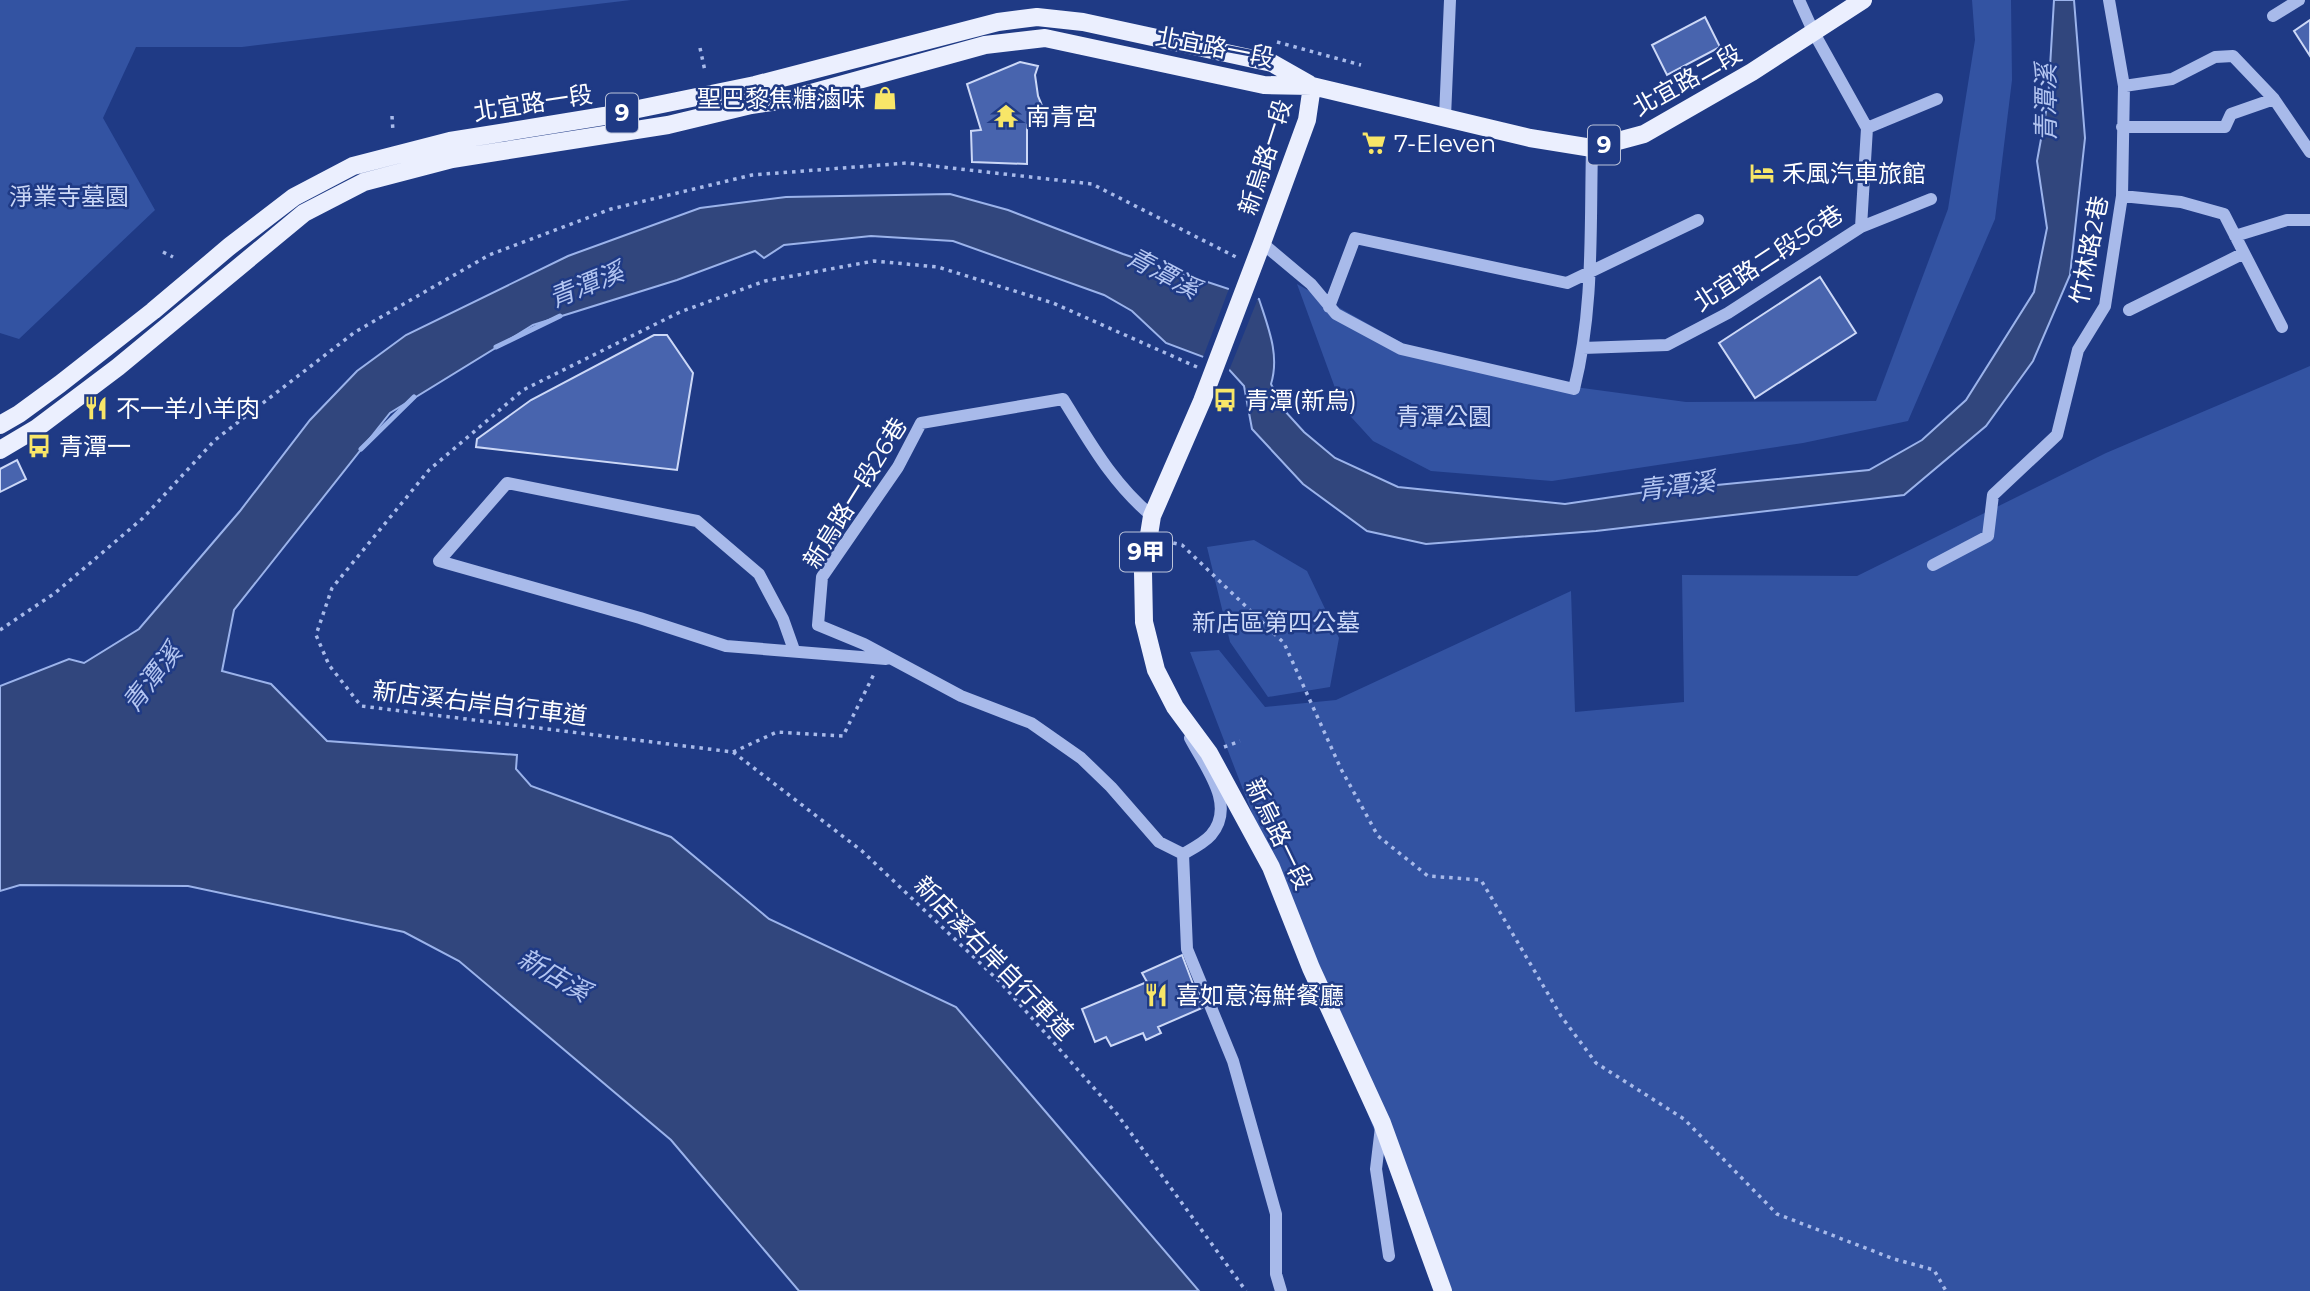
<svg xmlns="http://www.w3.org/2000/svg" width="2310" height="1291" viewBox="0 0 2310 1291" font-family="Montserrat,'Noto Sans TC',sans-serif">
  <rect width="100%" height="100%" fill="#1f3a85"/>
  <!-- green -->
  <path fill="#3353a2" d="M0,0H631L242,47H136L103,118L155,210L19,339L0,333Z
    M1972,0H2011L2012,80L1995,219L1908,421L1803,443L1552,481L1431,471L1373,441L1342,407L1297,284L1420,353L1538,382L1686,402L1876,401L1948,209L1975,40Z
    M2310,366V1291H1436L1190,652L1219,650L1265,707L1336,700L1571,591L1575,712L1684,702L1682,575L1857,576L2106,453Z
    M1254,540L1307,571L1339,638L1330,687L1268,697L1230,642L1207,547Z"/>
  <!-- water -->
  <path fill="#31467d" stroke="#9bb3eb" stroke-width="2" d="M2054,0H2074L2085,138L2070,275L2033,361L1986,426L1904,495L1596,531L1426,544L1367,531L1303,484L1252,429L1244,386L1225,365L1166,343L1132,311L1104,295L953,241L871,236L784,245L764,258L755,251L677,280L533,325L390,413L234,610L222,671L271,684L327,741L517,755L516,769L531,786L671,837L769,919L956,1007L1199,1291H799L671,1140L459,961L404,932L188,886L20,885L0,891V686L69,659L84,663L139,629L240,511L310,420L357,371L406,335L568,256L700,208L786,197L950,194L1008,210L1123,254L1259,299C1268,327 1280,355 1271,384L1283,409L1304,432L1335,458L1398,487L1565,504L1646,492L1869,470L1922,440L1966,400L2034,292L2047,228L2037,161L2048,101Z"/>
  <!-- pier -->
  <path fill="#1f3a85" d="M1230,286L1259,296L1228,373L1223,368L1202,360Z"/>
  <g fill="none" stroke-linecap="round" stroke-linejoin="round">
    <!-- stream -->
    <path stroke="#9bb3eb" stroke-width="5" d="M496,347L560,316
      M361,449L414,397"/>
  </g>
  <!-- building -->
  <path fill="#4864ae" stroke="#ccd8f7" stroke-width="2" d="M1705,17L1720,47L1667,75L1652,45Z
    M2310,20V56L2294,31Z
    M1020,62L1038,66L1035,75L1038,96L1043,108L1027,125V164L972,162L971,131L981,130L967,84Z
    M1820,277L1856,333L1755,398L1719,343Z
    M654,335H667L693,373L677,470L476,447L477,439L531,400Z
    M17,460L26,479L0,492V469Z
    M1182,955L1202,1008L1158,1027L1161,1033L1146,1040L1143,1033L1111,1046L1106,1037L1095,1042L1082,1009L1147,982L1142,973Z"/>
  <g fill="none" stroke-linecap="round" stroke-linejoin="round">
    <!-- path -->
    <path stroke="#a8baea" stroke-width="3.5" stroke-dasharray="3.5 5" stroke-linecap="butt" d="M1277,42L1361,65
      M700,48L705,71
      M392,116L393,132
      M163,252L173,257
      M1197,367L1053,303L938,267L874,261L765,281L680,312L523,390L429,470L332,588L316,635L329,665L361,706L733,752L862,851L1000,982L1117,1114L1246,1291
      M1165,541L1182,545L1284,643L1341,769L1378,836L1428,876L1481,880L1561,1016L1596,1063L1684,1119L1777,1214L1894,1259L1934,1270L1946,1291
      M0,630L55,593L143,518L215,440L355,332L489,255L611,209L752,175L907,163L1092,184L1238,258
      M1224,747L1240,741
      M733,752L777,732L843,736L874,674H877"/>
    <!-- minor -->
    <path stroke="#a8baea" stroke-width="12" d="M2273,16L2299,0
      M2124,86L2172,79L2215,57L2233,56L2274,99L2310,152
      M1445,117L1450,0
      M2122,127H2225L2231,114L2274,99
      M1867,128L1937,99
      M2122,196L2181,202L2224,214L2282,327
      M1861,227L1931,199
      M2235,236L2287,220H2310
      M1262,243L1311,284L1336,314L1401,349L1574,389C1594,310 1590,228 1592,148
      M1329,307L1355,238L1567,283L1698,220
      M2129,310L2242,254
      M1583,348L1667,345L1728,313L1861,227L1867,128L1814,33L1799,0
      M1152,516C1112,483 1090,442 1063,399L921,423L898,467L822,577L818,625L864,644L961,696L1031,723L1081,758L1111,787L1159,842L1183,854C1192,849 1204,843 1211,835C1237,805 1205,767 1190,738
      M1933,565L1988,536L1993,495L2057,435L2078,350L2105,306L2122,196L2124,86L2109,0
      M794,650L783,619L759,574L697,521L507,483L439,561L640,618L726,646L886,659
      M1183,854L1187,949L1233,1061L1276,1214V1274L1281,1291
      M1381,1127L1376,1169L1389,1256"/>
    <!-- major -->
    <path stroke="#ebeffe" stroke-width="18" d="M1312,86L1307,120L1262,243L1202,401L1152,516L1143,572L1144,622L1156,670L1175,707L1209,753L1271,867L1311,968L1382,1123L1443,1291
      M0,425L19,414L60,384L153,311L230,246L294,197L353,166L450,141L604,116L755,85L998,22L1037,17L1083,22L1272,63L1309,84
      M0,450L37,428L118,367L304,213L364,182L452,159L668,125L751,105L786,100L985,45L1045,38L1264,85L1312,86L1530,138L1592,148L1644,134L1752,72L1863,0"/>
  </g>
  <!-- icons -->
  <defs>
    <g id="shop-bare" transform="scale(1.89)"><path d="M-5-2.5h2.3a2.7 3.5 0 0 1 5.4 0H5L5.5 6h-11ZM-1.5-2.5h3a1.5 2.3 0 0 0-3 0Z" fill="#f8e668" stroke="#1f3a85" stroke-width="2.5" paint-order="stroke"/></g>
    <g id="temple-bare" transform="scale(1.89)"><path d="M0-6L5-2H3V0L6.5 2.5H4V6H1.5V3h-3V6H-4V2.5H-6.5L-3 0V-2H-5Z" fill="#f8e668" stroke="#1f3a85" stroke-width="2.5" paint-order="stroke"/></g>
    <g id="supermarket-bare" transform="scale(1.89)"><path d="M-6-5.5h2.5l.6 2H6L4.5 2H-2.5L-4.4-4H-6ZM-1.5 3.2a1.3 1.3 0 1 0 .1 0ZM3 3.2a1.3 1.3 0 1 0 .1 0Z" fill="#f8e668" stroke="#1f3a85" stroke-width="2.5" paint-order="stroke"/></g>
    <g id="hotel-bare" transform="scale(1.89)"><path d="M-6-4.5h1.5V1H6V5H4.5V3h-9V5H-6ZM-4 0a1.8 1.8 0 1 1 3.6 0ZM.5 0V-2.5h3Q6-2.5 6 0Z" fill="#f8e668" stroke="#1f3a85" stroke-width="2.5" paint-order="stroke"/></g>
    <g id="bus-bare" transform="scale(1.89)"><path d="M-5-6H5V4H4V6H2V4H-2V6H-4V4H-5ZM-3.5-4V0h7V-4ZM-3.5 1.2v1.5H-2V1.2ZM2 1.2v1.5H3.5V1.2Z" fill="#f8e668" stroke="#1f3a85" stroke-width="2.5" paint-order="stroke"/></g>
    <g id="restaurant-bare" transform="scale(1.89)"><path d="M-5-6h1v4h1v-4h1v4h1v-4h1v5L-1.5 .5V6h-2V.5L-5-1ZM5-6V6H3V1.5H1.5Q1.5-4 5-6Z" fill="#f8e668" stroke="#1f3a85" stroke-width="2.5" paint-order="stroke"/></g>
  </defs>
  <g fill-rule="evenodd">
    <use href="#shop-bare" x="885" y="98"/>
    <use href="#temple-bare" x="1006" y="116"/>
    <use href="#supermarket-bare" x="1374" y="143"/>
    <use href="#hotel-bare" x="1762" y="173"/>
    <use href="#bus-bare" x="1225" y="400"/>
    <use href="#restaurant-bare" x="96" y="408"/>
    <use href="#bus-bare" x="39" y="446"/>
    <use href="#restaurant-bare" x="1156" y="995"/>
  </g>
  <g text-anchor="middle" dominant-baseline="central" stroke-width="5" stroke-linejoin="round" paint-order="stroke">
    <!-- shield labels -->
    <g fill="#1f3a85" stroke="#bcc4da" stroke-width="2">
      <rect x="606" y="93.5" width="32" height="39" rx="5"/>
      <rect x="1588" y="125.5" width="32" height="39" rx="5"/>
      <rect x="1120" y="532.5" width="52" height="39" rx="5"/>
    </g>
    <g font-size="23" font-weight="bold" fill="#fff">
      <text x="622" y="113">9</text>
      <text x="1604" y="145">9</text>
      <text x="1146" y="552">9甲</text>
    </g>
    <!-- street labels -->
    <g font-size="24" fill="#fff" stroke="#1f3a85">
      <text transform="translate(1215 47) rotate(11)">北宜路一段</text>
      <text transform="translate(1687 80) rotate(-29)">北宜路二段</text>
      <text transform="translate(533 103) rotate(-9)">北宜路一段</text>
      <text transform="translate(1265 157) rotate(-72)">新烏路一段</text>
      <text transform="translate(2089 250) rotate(-79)">竹林路2巷</text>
      <text transform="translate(1768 258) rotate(-33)">北宜路二段56巷</text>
      <text transform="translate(855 493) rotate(-58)">新烏路一段26巷</text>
      <text transform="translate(480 703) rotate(7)">新店溪右岸自行車道</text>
      <text transform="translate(1279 834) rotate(64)">新烏路一段</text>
      <text transform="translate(994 958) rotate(46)">新店溪右岸自行車道</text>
    </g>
    <!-- poi labels -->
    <g font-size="24" fill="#fff" stroke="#1f3a85" text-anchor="start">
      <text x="865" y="98" text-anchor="end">聖巴黎焦糖滷味</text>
      <text x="1026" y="116">南青宮</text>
      <text x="1394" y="143">7-Eleven</text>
      <text x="1782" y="173">禾風汽車旅館</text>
      <text x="1245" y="400">青潭(新烏)</text>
      <text x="116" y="408">不一羊小羊肉</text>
      <text x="59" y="446">青潭一</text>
      <text x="1176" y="995">喜如意海鮮餐廳</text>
    </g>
    <!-- park labels -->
    <g font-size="24" fill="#ccd8f7" stroke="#1f3a85">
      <text x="69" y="196">淨業寺墓園</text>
      <text x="1444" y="416">青潭公園</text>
      <text x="1276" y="622">新店區第四公墓</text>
    </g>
    <!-- water labels -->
    <g font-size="26" font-style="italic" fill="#b3c5f1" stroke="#1f3a85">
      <text transform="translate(2046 103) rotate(-90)">青潭溪</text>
      <text transform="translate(1163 273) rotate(28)">青潭溪</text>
      <text transform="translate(586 285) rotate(-22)">青潭溪</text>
      <text transform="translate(1676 486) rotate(-7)">青潭溪</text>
      <text transform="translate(152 678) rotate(-52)">青潭溪</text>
      <text transform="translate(554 975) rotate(30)">新店溪</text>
    </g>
  </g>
</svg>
